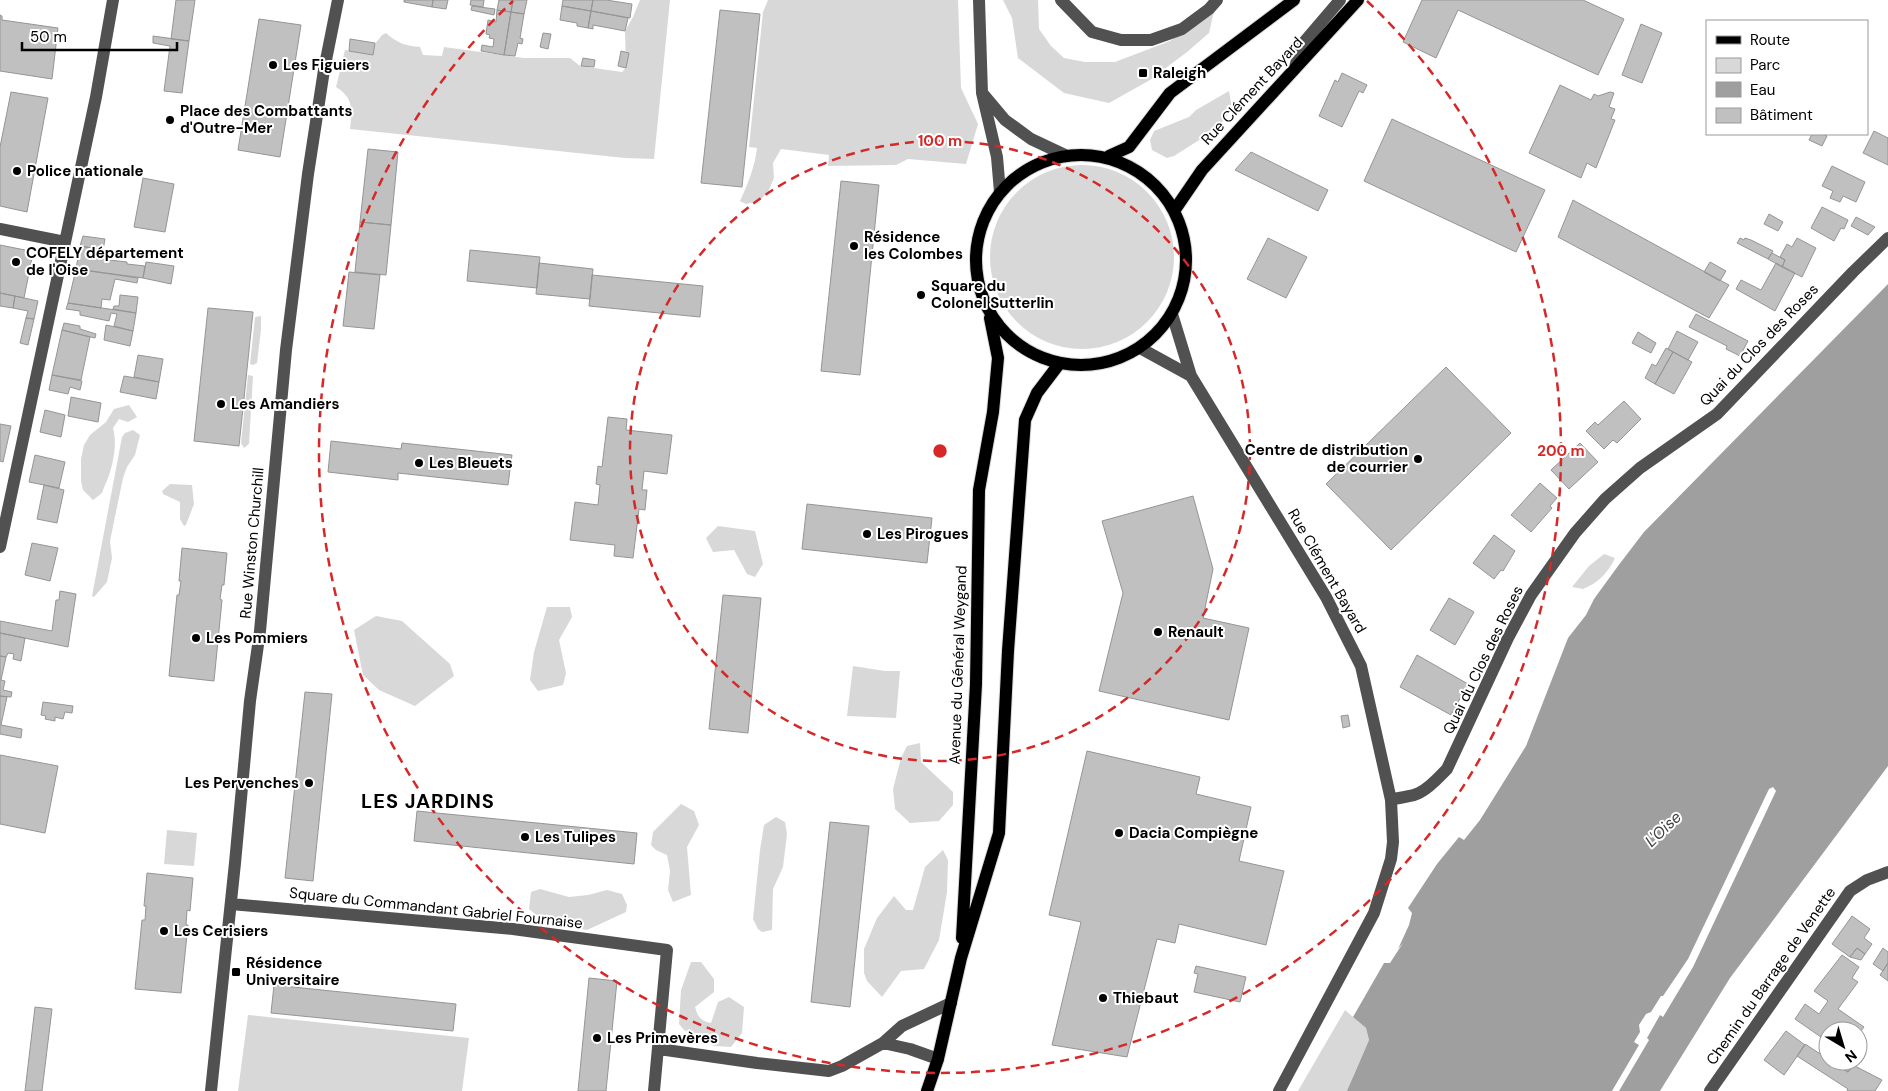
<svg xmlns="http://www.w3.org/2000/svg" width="1888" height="1091" viewBox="0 0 1888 1091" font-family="'DM Sans',sans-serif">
  <rect width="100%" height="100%" fill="#fff"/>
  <!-- green -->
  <path fill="#d8d8d8" d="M640,0H670L654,159L625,158L350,129C352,110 354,98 336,87L345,50L367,54L382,35L386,33C397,43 406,46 420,47L423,55L442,56L444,47L524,58H570L580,66L622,72L626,68L625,31L633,17Z
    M768,0H958L961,88L978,124L966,164L908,159L896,165L828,166L829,155L781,149L773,163L774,178L768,192L759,201L746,204L740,201C748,184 755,166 757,148L749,147L763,12Z
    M1003,0H1038L1039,29L1051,46L1064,58L1085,62H1115L1170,41L1214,11L1209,33L1187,52L1150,80L1109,103L1064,93L1018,58L1012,18Z
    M1229,91L1232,108L1218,128L1174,156L1167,158L1152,150L1150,140L1154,131L1189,117L1196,110Z
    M990 257a92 92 0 1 1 184 0a92 92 0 1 1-184 0Z
    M261,316V330L257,363L253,365L250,364L255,317Z
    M248,375L253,376L249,444L244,448L241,443Z
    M129,405L137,417L128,422L119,419L113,428C117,442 114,461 109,475C107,482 104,486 102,493L93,500L83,490L81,481V459L84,445L90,435L106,422L114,409Z
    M133,430L140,435L135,455L127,467L123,478L110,541L112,558L107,582L94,597L92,596L122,437L125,433Z
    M170,484L192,485L194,504L186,525L184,526L180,519V502L163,494L162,491Z
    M718,526L755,531L763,564L755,577L747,574L734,550L713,552L706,538Z
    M1604,554L1615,558C1608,573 1598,583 1583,589L1572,587L1589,566Z
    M547,607H570L572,617L559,640L566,673L563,685L538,691L530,680L534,652Z
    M376,616L402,621L450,664L454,676L415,706L379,690L363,675L354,630Z
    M853,666L885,671H900L896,718L847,716Z
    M920,743L921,762L953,792V805L939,821L910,823L895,809L893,789L901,758L907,746Z
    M681,804L694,811L699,825L687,847L691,895L673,902L668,890L670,871L667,855L656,850L651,845L653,832Z
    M776,817L785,822L787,834L783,867L773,889L772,930L762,932L758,929L753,919L760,850L764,825Z
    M167,830L197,833L194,866L164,864Z
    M943,850L948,860L947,892L939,940L924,969L901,971L882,997L867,981L864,973V949L877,918L894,896L906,910H913L925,867Z
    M540,889L569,897L588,895L607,890L622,894L627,905L626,912L587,930L545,922L529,909L531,892Z
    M691,962H701L714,979V992L695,1007C698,1017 701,1021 711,1023L718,1002L729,997L744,1007L742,1033L731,1047L714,1046L684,1030L679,1024L681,990Z
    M1345,1010L1366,1028L1369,1040L1353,1077V1091H1298Z
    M248,1015L469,1038L462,1091H238Z"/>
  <!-- water -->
  <path fill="#9f9f9f" d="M1888,284V766L1730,978L1660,1091H1619L1649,1040L1647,1038L1660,1015L1663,1017L1693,967L1776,791L1773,787L1769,789L1688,959L1663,996H1661L1651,1012L1646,1014L1639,1025L1640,1032L1634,1042L1639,1045L1612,1091H1347L1369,1040L1366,1028L1353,1017L1384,963H1390L1403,943L1398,949L1409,925L1412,913L1408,908L1437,864L1459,837L1464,840L1480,820L1526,746L1568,638L1586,615L1594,599L1618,566L1644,532Z"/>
  <!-- building -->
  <path fill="#c0c0c0" stroke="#959595" d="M176,0H195L189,41L171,39Z
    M404,0H433L432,7L404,2Z
    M433,0H448L446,9L432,7Z
    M471,0H484L483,7L470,5Z
    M499,0H513L511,12L497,10Z
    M513,0H527L524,14L511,12Z
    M563,0H593L591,11L562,6Z
    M593,0H606L632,4L630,18L591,11Z
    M1422,0H1583L1624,19L1598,75L1458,10L1436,58L1403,42Z
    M472,6L495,9L494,15L471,10Z
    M562,6L591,11L588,28L577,26V23L560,20Z
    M497,10L511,12L504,55L481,51L482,45L493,47L494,39L489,38L490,35L486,34L488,20L496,22Z
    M720,10L760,14L742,187L701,183Z
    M591,11L628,18L625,31L593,25V29L588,28Z
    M511,12L524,14L520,38L523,39L522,44L518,43L515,56L504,55Z
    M0,15L2,16V20L58,28L52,79L0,71Z
    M259,19L301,25L280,157L238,150Z
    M1641,24L1662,33L1642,83L1622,75Z
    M543,33L551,34L548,49L540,47Z
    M153,36L189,41L182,93L164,91L170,46L153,43Z
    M350,39L375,43L373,55L349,51Z
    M621,51L629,53L626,68L618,66Z
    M583,58L595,60L594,67L581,66Z
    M1342,73L1367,85L1363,93L1359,91L1342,127L1319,116L1335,80L1338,82Z
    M1560,85L1591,100L1594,94L1598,96L1610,92L1614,93L1609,107L1615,109L1611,119L1615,120L1596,168L1587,163L1581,178L1529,153Z
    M11,92L48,98L27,212L0,206V147Z
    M1392,119L1545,190L1516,252L1364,181Z
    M1874,131L1888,138V165L1863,153Z
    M1812,134H1823L1827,136L1822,146L1809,140Z
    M368,149L398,152L391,225L360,222Z
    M1251,152L1328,190L1318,211L1235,170Z
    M1832,166L1865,182L1856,202L1843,196L1840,202L1830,198L1833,191L1822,186Z
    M143,178L174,184L165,232L134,227Z
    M841,181L879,185L860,375L821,371Z
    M1573,200L1729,285L1709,318L1558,237Z
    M1822,207L1848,220L1844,229L1841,228L1834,241L1811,228Z
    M1769,214L1783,222L1778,231L1764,224Z
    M1856,217L1875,227L1868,235L1851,226Z
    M360,222L391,225L386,275L355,272Z
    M83,236L105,239L103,250L80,246Z
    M1268,238L1307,257L1286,298L1247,279Z
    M1740,238L1744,240L1745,238L1751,240L1773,251L1768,259L1737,243Z
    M1797,238L1816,248L1802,277L1782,267L1785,260L1780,257L1787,244L1792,247Z
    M0,245L25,250L32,258L24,298L0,293Z
    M80,246L103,250L101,259L127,262V264L145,266L143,278L76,269Z
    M470,250L540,257L537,288L467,281Z
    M1772,253L1785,260L1782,267L1768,259Z
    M146,262L174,266L171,284L143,278Z
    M1710,262L1726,271L1720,281L1704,272Z
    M539,263L593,269L590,299L536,294Z
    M1776,263L1795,273L1775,311L1736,289L1741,280L1761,290Z
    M76,269L138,278L137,283L115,279L110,300L102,299L101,308L68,303Z
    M349,272L380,275L374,329L343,326Z
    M592,275L703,286L700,317L589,306Z
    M0,293L15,296L13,308L0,306Z
    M120,295L138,297L136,313L113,309L114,306H119Z
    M15,296L38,301L34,319L26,318L28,311L13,308Z
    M68,303L136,313L133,331L114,326L117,314L111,313L109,321L80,315V311L66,309Z
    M208,308L253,312L239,446L194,441Z
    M1696,314L1748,341L1740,356L1726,349L1727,346L1689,327Z
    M26,318L34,319L28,345L20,343Z
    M64,323L80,326V329L96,334L95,338L62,330Z
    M106,325L133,331L130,346L104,340Z
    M62,330L90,337L81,380L52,375Z
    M1677,331L1698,342L1688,360L1668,349Z
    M1638,332L1656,343L1651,353L1632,343Z
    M1666,348L1673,352L1655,384L1645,378L1652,364L1656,366Z
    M1673,352L1692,362L1674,394L1655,384Z
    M138,355L163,359L159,382L134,377Z
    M1446,367L1511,433L1391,550L1326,484Z
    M52,375L82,381L80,390L70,387L68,394L49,390Z
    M124,376L159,382L156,399L120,392Z
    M71,397L101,403L98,422L68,416Z
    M1624,401L1641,419L1617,443L1613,440L1604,449L1586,431L1595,422L1598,425Z
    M45,410L65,415L61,437L40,432Z
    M608,417L627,419L626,430L672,435L667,474L644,471L642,490H647L645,510L639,509L633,558L614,556L615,545L570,540L575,502L598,505L600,485L596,484L598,466L602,467Z
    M0,424L11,426L3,462L0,461Z
    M331,441L401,449L402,443L512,455L508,485L398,473V480L328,472Z
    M1580,443L1598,462L1569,489L1551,470Z
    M35,455L65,462L59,488L29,482Z
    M1540,483L1557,498L1550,506L1552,508L1531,532L1511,515Z
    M44,485L64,490L57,523L37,519Z
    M1193,496L1213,569L1203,618L1249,628L1229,720L1099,691L1123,593L1102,521Z
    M807,504L932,518L927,563L802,549Z
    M1494,535L1515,551L1503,571L1501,570L1494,579L1473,563Z
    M32,543L58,548L50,581L25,575Z
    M182,548L227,553L224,585H222L220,599L222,600L214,681L169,676L177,595H179L181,581H179Z
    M60,591L76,594L68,647L0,633V621L52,631L56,600H59Z
    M723,595L761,598L748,733L709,729Z
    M1449,598L1474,612L1455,645L1430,630Z
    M0,633L25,638L21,661L13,659L14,654L8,653L6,657L0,656Z
    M1417,655L1468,684L1451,715L1400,687Z
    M0,656L6,657L1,680L5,681L3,690L12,692L11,697L0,696Z
    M305,692L332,694L313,881L285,878Z
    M0,696L7,697L1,725L22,729L21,738L0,734Z
    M43,702L73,706L72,713L65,712L63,719L55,717V721L45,719L46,716L41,715Z
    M1348,715L1350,726L1343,728L1341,716Z
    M1087,751L1200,777L1196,794L1251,807L1239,861L1284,871L1266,945L1179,924L1175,943L1157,939L1127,1057L1052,1045L1081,922L1049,915Z
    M0,755L58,766L45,833L0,824Z
    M417,811L637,833L634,864L414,841Z
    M830,822L869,826L850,1007L811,1002Z
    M147,873L193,878L190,911L187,910L186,925H188L181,993L135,989L142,920H145L146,906H144Z
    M1852,916L1870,929L1864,938L1872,944L1865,954L1857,948L1850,957L1832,944Z
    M1857,948L1865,954L1861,960L1850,957Z
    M1883,948L1888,952V963L1883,971L1873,964Z
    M1842,955L1859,967L1852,978L1858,982L1838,1009L1864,1027L1858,1035V1031H1828V1042L1795,1019L1805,1004L1819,1014L1828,1001L1814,991Z
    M1888,963V981L1880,975Z
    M1196,966L1246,977L1240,1002L1194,992L1198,974L1194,973Z
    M589,978L617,981L606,1091H578Z
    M274,985L456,1004L453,1031L271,1013Z
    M35,1007L52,1009L42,1091H25Z
    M1786,1031L1805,1045L1784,1075L1764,1060Z
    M1805,1044L1828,1059V1061H1831L1848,1072L1853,1065L1882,1080L1875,1091H1847L1848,1089L1797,1056Z
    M1839,1061H1849L1854,1064L1848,1072L1837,1065Z"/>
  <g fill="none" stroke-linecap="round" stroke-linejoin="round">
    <!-- major casing -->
    <g stroke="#dbdbdb" stroke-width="14">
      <path id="major" d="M976 260a105 105 0 1 1 210 0a105 105 0 1 1-210 0Z
        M1109,156L1129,147L1170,93L1294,0
        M1176,208L1202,170L1358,0
        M962,938L976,684L979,490L993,412L998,358L990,318
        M927,1091L938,1059L961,958L999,833L1008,651L1025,420L1037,393L1059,364"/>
    </g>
    <!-- minor -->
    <path stroke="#515151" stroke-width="12" d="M979,0L982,93L997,157L1000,192
      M1061,0L1092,32L1121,40H1151L1182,29L1209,9L1217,0
      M1295,68L1300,47L1340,0
      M984,95L1005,120L1031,139L1065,155
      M0,229L65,242
      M1172,314L1191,376L1326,597L1361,666L1391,800L1393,842L1391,859L1374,913L1279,1091
      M1140,348L1191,376
      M0,547L96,97L113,0
      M1391,800C1399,797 1412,797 1419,793C1430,788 1439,777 1447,769L1508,638L1531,595L1575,533L1605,499L1640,468L1717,414L1853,272L1888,238
      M231,904L513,929L667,950L654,1091
      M659,1049L757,1063L829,1071L842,1066L883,1043
      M938,1059L910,1049L883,1043L902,1026L951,1003
      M211,1091L235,863L250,701L260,631L286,350L308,174L324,70L338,0
      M1710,1091L1850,891L1867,880L1888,872"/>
    <!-- major -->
    <use href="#major" stroke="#000" stroke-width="12"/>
  </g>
  <!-- distance rings -->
  <g fill="none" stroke="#d62828" stroke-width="2.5" stroke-dasharray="9 6">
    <circle cx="940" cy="451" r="310"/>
    <path d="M1367 1A621 621 0 1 1 513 1"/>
  </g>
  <!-- markers -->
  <g fill="#000" stroke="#fff" stroke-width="2">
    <circle cx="273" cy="65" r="5"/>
    <rect x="1138" y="68" width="10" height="10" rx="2.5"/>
    <circle cx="170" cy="120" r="5"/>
    <circle cx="17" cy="171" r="5"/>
    <circle cx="854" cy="246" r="5"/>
    <circle cx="16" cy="262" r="5"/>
    <circle cx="921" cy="295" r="5"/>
    <circle cx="221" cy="404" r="5"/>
    <circle cx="1418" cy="459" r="5"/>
    <circle cx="419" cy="463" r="5"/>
    <circle cx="867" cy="534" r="5"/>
    <circle cx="1158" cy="632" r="5"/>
    <circle cx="196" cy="638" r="5"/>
    <circle cx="309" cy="783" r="5"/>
    <circle cx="1119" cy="833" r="5"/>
    <circle cx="525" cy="837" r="5"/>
    <circle cx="164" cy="931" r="5"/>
    <rect x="231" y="967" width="10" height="10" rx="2.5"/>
    <circle cx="1103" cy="998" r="5"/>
    <circle cx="597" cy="1038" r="5"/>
  </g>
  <g text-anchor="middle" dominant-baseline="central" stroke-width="4" stroke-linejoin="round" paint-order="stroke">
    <!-- poi labels -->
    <g font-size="15" font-weight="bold" fill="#000" stroke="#fff" text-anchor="start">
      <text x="283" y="65">Les Figuiers</text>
      <text x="1153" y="73">Raleigh</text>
      <text x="180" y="111">Place des Combattants<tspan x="180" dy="17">d'Outre-Mer</tspan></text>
      <text x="27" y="171">Police nationale</text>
      <text x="864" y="237">Résidence<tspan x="864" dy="17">les Colombes</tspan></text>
      <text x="26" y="253">COFELY département<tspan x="26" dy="17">de l'Oise</tspan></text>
      <text x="931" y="286">Square du<tspan x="931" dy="17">Colonel Sutterlin</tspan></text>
      <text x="231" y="404">Les Amandiers</text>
      <text x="1408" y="450" text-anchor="end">Centre de distribution<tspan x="1408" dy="17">de courrier</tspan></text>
      <text x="429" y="463">Les Bleuets</text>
      <text x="877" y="534">Les Pirogues</text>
      <text x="1168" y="632">Renault</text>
      <text x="206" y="638">Les Pommiers</text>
      <text x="299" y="783" text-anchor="end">Les Pervenches</text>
      <text x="1129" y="833">Dacia Compiègne</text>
      <text x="535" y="837">Les Tulipes</text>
      <text x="174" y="931">Les Cerisiers</text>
      <text x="246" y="963">Résidence<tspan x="246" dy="17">Universitaire</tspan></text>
      <text x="1113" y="998">Thiebaut</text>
      <text x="607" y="1038">Les Primevères</text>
    </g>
    <!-- street labels -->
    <g font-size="15" fill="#000" stroke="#fff">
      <text transform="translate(1252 91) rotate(-47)">Rue Clément Bayard</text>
      <text transform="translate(1759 345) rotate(-46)">Quai du Clos des Roses</text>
      <text transform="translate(252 543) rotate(-85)">Rue Winston Churchill</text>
      <text transform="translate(1327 571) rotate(60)">Rue Clément Bayard</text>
      <text transform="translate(1483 660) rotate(-64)">Quai du Clos des Roses</text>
      <text transform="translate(958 665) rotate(-88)">Avenue du Général Weygand</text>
      <text transform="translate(436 908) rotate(6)">Square du Commandant Gabriel Fournaise</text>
      <text transform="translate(1771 976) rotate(-55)">Chemin du Barrage de Venette</text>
    </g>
    <!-- water labels -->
    <g font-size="16" font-style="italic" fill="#404040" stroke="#fff">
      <text transform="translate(1663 829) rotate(-44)">L'Oise</text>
    </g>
    <!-- district labels -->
    <g font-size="20" font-weight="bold" letter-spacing="1" fill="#000" stroke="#fff">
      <text x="428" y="801">LES JARDINS</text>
    </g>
  </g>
  <circle cx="940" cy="451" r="8" fill="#d62828" stroke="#fff" stroke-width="2.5"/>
  <g font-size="15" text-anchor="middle" font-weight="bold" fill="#d62828" stroke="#fff" stroke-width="4" stroke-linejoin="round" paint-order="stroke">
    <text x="940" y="146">100 m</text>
    <text x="1561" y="456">200 m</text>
  </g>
  <!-- legend -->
  <rect x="1706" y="20" width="162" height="115" fill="#ffffff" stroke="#999999"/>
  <rect x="1716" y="36" width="25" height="8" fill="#000000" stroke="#999999"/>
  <text x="1750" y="45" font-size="15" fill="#000000">Route</text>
  <rect x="1716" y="58" width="25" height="15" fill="#d8d8d8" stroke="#999999"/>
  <text x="1750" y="70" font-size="15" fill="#000000">Parc</text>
  <rect x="1716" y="82" width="25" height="15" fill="#9f9f9f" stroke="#999999"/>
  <text x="1750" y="95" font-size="15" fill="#000000">Eau</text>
  <rect x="1716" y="108" width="25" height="15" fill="#c0c0c0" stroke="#999999"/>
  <text x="1750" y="120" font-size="15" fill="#000000">Bâtiment</text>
  <!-- north arrow -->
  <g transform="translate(1843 1046) rotate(142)"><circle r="24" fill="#ffffff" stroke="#999999"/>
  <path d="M0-4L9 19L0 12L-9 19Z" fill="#000000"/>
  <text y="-8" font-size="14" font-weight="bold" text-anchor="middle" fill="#000000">N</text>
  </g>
  <!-- scale -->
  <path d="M22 42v8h155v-8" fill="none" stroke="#000000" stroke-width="2.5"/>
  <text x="30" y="42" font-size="15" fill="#000000" stroke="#ffffff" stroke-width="4" paint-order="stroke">50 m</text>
</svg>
